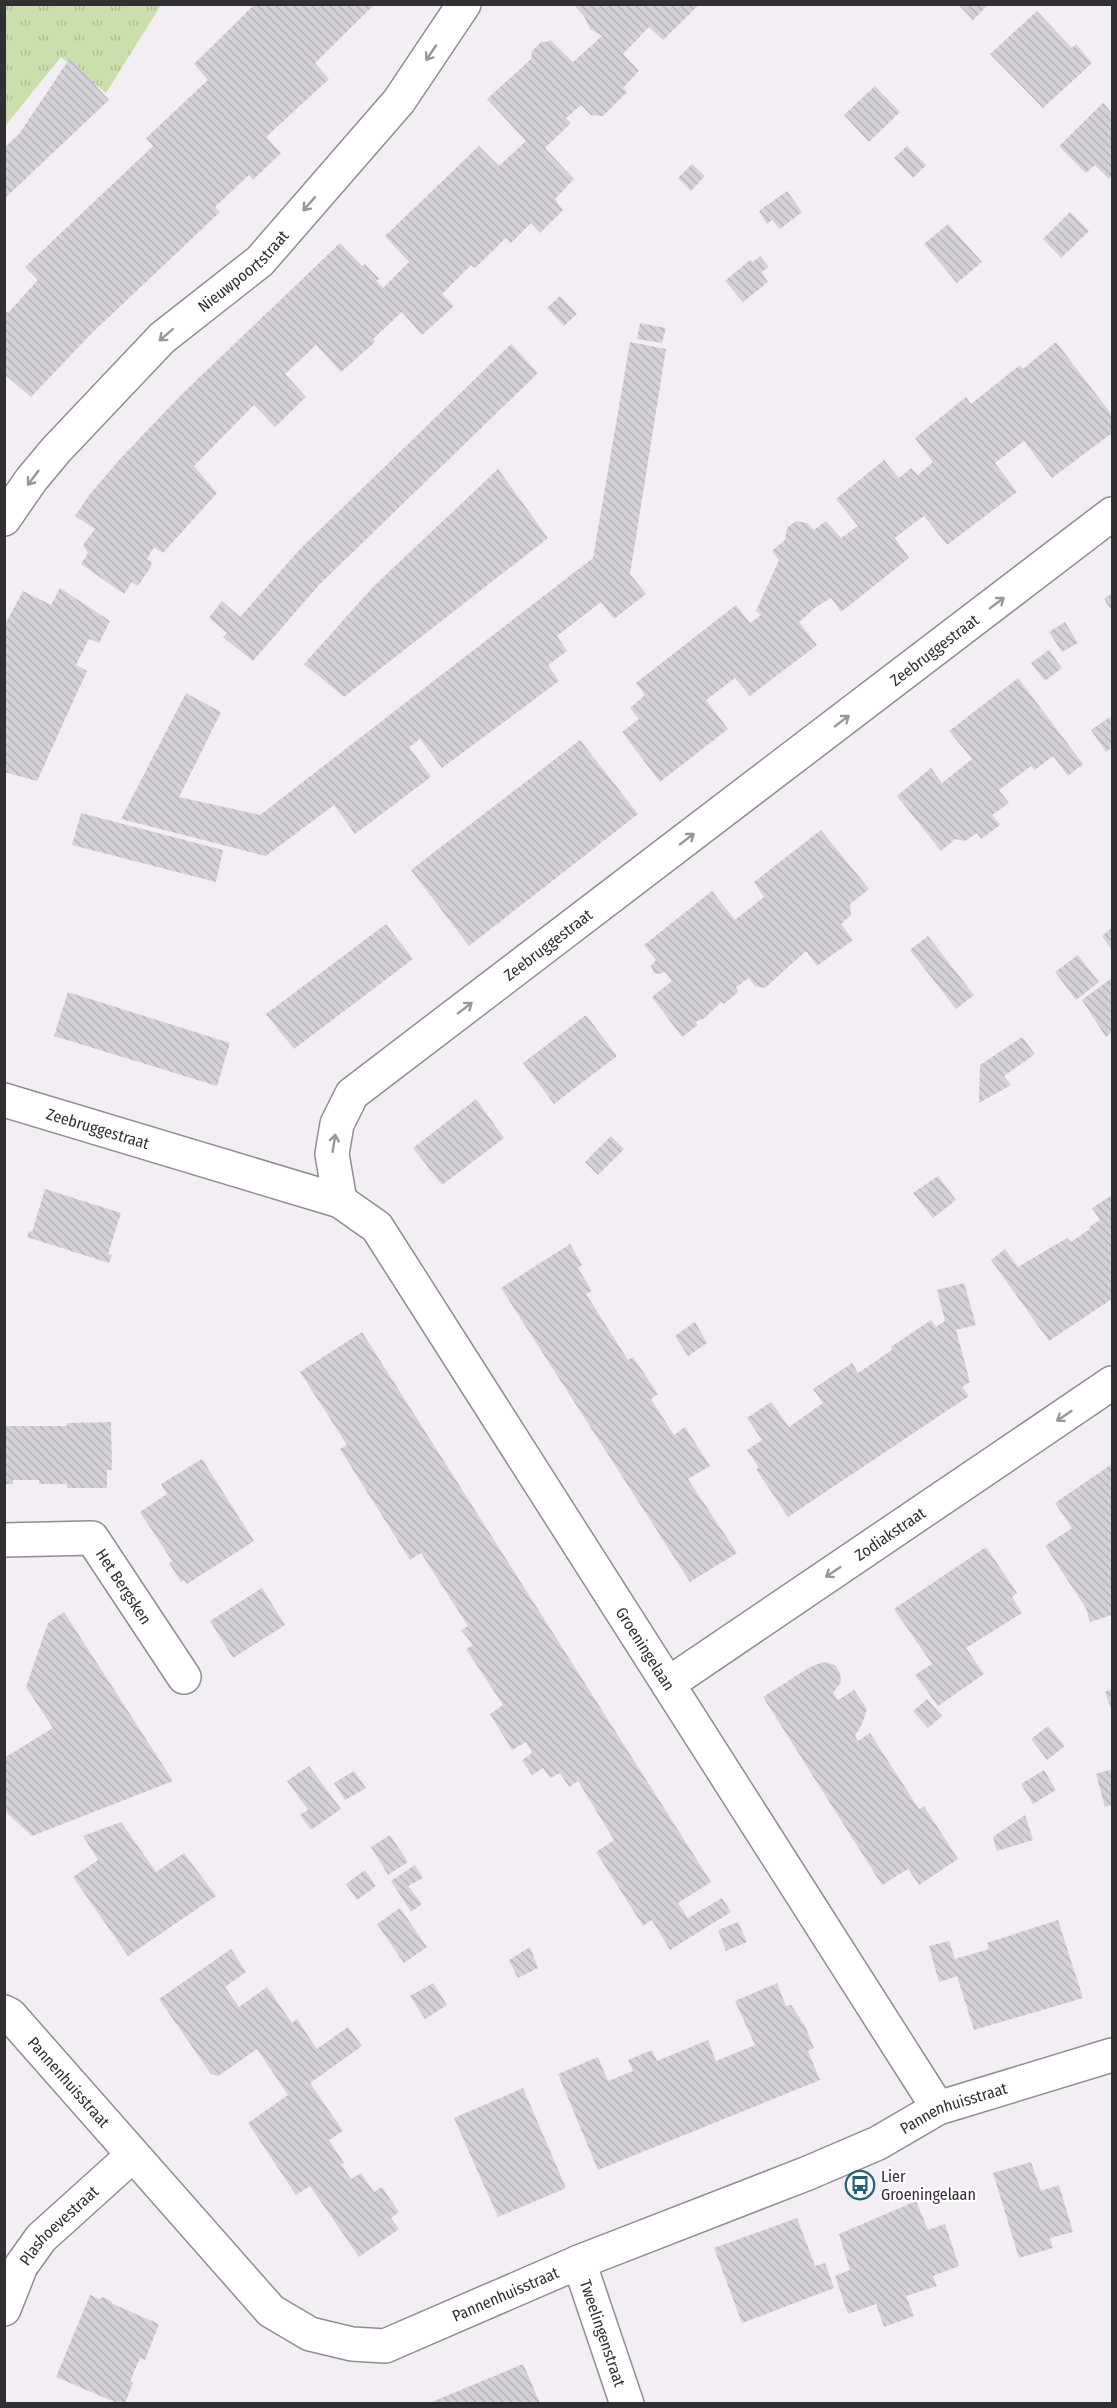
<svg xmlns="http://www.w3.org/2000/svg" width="1117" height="2408" viewBox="0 0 1117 2408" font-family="'Fira Sans Condensed',sans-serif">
  <defs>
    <pattern id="grass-tufts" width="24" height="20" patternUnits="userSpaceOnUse" patternTransform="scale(1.5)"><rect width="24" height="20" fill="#cbdfad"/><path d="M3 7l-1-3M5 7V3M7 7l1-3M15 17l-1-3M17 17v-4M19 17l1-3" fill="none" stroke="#afc095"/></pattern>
    <pattern id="building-back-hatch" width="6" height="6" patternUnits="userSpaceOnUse" patternTransform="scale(1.5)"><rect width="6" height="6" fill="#d4d1d7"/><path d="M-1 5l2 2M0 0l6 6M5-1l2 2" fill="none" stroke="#b6b4b9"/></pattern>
  </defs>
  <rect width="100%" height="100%" fill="#f2eef4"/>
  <!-- grass -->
  <path fill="url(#grass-tufts)" d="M5,5H161L106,93L61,57L5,126Z"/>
  <!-- building -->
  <path fill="url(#building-back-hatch)" d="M255,4H375L315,63L329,79L266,137L281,153L253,180L249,175L215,207L220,212L91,334L31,397L4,374V310L8,313L38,280L25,267L153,146L146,138L208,80L194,64Z
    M573,4H700L663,40L649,27L623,54L639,71L623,88L627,92L603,116L591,115L581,105L566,118L571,123L545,148L574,179L555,199L563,210L540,233L531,223L511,243L506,238L475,268L471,265L442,294L454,306L422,335L402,312L373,339L375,342L341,372L316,345L285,374L306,397L275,427L254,405L194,466L217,493L163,553L154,547L147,559L152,562L150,568L138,586L132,582L124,594L81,564L88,553L83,545L95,529L75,516L90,494L120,459L182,394L340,243L362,266L365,264L379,279L376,281L383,288L409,262L385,236L479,146L499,166L526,141L487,99L531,59L532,51L541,42H548L550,40L573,62L602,36L590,29L584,16Z
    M958,4H989L973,20Z
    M1037,11L1072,48L1076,44L1092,63L1043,108L990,54Z
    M70,58L109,100L4,199V148L19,134Z
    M875,86L900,112L869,142L844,115Z
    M1103,103L1112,113V176L1109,179L1095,165L1086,173L1059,146Z
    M907,146L926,165L913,178L894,158Z
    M692,164L705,176L691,191L678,178Z
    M787,191L802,212L780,229L772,220L767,224L759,211Z
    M1070,212L1089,231L1061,258L1043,239Z
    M948,224L982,262L957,283L924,244Z
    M760,256L769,267L761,272L768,282L743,302L725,281L750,260L753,262Z
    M560,296L577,314L564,326L547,308Z
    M640,323L666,328L662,343L637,339Z
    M630,342L666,349L630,574L646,594L614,619L601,602L557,636L567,651L548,665L559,681L442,768L420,739L409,747L431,777L355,834L334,805L266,856L121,819L186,693L221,712L179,797L260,815L593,558Z
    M1056,342L1112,415V433L1052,478L1024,441L995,463L1017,492L947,545L924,516L909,527L895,538L909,558L841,612L831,598L816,607L799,622L817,645L750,696L735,678L706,700L728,729L660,782L622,732L639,719L630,708L645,695L636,683L736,605L750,623L761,615L756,611L779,560L772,551L785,540L787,528L796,521L807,523L814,530L826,521L841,538L858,526L836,499L884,460L899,478L911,468L918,475L933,462L915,438L966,397L971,404L1020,365L1023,369Z
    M511,344L538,373L319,585L253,661L223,637L227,633L209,618L222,601L240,617L301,548Z
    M498,469L548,538L344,697L304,664L374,586Z
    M60,588L110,621L99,643L89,639L76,665L87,671L37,781L4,772V626L23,591L51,605Z
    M1112,593V611L1104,599Z
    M1065,622L1078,643L1062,652L1049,632Z
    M1049,650L1062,668L1045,681L1031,663Z
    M1018,678L1083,764L1068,776L1053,756L1035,770L1031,766L999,790L1009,803L992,815L1000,825L981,839L977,833L965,841L955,839L941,851L897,796L931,768L942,783L972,759L949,731Z
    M1110,717L1112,721V747L1106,752L1091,730Z
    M580,740L638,814L469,946L411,870Z
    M81,813L223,850L216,882L72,845Z
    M821,830L869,889L850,904L851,915L841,924L853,940L817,966L806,951L765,988L755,986L749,978L736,987L738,992L724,1004L721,1002L705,1018L695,1022L698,1025L682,1037L652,997L672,981L665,972L659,974L654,973L651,966L656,960L644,945L712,891L735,920L764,897L754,882Z
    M386,924L413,959L294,1049L266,1014Z
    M1112,928V950L1102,936Z
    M928,936L974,995L956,1009L910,950Z
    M1078,955L1099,982L1076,1000L1055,972Z
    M1112,978V1032L1106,1037L1082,1000Z
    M68,992L230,1043L217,1086L54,1036Z
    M586,1015L617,1056L554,1104L523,1063Z
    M1022,1037L1035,1054L1004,1076L1011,1085L979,1103L980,1065Z
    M476,1099L504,1138L442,1185L413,1148Z
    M611,1136L624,1149L598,1175L585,1162Z
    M938,1176L956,1200L933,1218L913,1193Z
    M45,1189L121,1213L108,1254L112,1255L109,1263L27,1237L29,1231L32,1232Z
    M1112,1195V1299L1049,1341L991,1260L1005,1249L1018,1267L1067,1238L1071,1242L1090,1229L1089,1227L1100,1220L1092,1208Z
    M570,1244L582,1265L578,1268L592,1291L586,1294L628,1360L633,1357L658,1394L651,1399L674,1435L685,1427L710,1466L688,1479L737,1553L690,1582L501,1288Z
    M964,1283L976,1325L956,1330L970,1382L962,1387L969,1396L788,1517L756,1469L759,1468L747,1450L762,1440L747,1418L771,1402L789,1427L823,1403L813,1389L852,1363L858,1373L892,1350L891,1347L931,1320L936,1327L945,1321L937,1290Z
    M695,1322L707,1343L688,1356L675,1336Z
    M362,1332L711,1882L678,1903L688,1918L722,1898L731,1912L670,1950L652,1920L643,1926L596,1852L614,1840L578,1781L569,1787L560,1773L550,1778L543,1768L532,1775L522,1760L532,1753L526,1742L512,1750L490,1714L503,1705L466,1649L473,1645L461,1630L468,1626L421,1553L410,1560L340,1449L347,1445L300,1372Z
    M111,1422L112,1470H107V1488H67V1484H39V1480H13V1484H4V1426H67V1423Z
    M202,1459L254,1541L187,1584L184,1580L181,1582L169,1563L172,1561L140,1512L167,1494L161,1484Z
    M1112,1464V1615L1090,1622L1086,1608L1045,1546L1072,1528L1055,1503Z
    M986,1547L1017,1593L1012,1597L1022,1613L966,1648L984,1674L938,1706L915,1675L932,1664L894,1609Z
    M262,1588L285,1625L233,1658L210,1621Z
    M64,1612L173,1781L32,1836L4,1810V1758L53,1728L26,1687L48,1623Z
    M823,1662L835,1665L840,1673L841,1682L833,1693L838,1700L854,1690L867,1709L862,1724L855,1736L858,1741L870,1733L919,1809L924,1806L958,1859L919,1885L908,1869L882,1885L763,1697L810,1667Z
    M1112,1689V1711L1105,1692Z
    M927,1699L942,1716L928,1728L913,1711Z
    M1048,1726L1065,1746L1047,1760L1031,1739Z
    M309,1766L341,1809L311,1830L300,1815L308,1810L287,1781Z
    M1112,1769V1805L1105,1807L1096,1774Z
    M1044,1770L1056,1790L1033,1804L1021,1784Z
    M354,1771L366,1788L345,1800L334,1783Z
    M1025,1815L1033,1840L997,1851L993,1837Z
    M121,1822L156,1872L184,1853L216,1896L128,1956L73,1877L98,1860L83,1836Z
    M390,1835L408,1862L388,1875L371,1847Z
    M415,1865L423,1878L408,1886L422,1904L411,1912L391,1881Z
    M365,1870L376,1886L357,1900L346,1884Z
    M400,1908L427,1947L404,1963L377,1924Z
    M1058,1920L1083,1998L974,2030L957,1976L939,1982L929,1946L949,1941L955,1959L989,1949L987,1943Z
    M738,1922L747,1942L726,1951L718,1930Z
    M530,1947L538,1968L518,1978L509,1960Z
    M231,1949L246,1972L225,1987L239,2007L267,1987L292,2023L297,2019L317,2049L348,2027L362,2046L310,2083L343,2131L329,2140L344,2163L341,2164L351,2179L361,2173L374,2192L382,2187L399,2212L391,2218L399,2229L359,2257L310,2186L296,2195L248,2123L288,2095L257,2049L218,2076L211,2074L159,1999Z
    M433,1983L447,2005L425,2019L410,1996Z
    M777,1983L786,2006L791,2005L805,2026L814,2048L808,2051L820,2080L598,2170L558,2074L598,2057L608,2081L633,2071L628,2060L652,2050L657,2061L708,2040L716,2061L755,2045L735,2001Z
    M523,2088L566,2188L498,2217L454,2118Z
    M1031,2162L1041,2191L1059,2185L1073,2232L1050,2238L1053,2248L1019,2258L993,2173Z
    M916,2201L928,2230L945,2224L959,2266L933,2276L937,2286L906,2296L914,2316L884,2327L876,2304L848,2314L835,2276L850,2270L839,2234Z
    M797,2218L815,2266L825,2263L834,2288L742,2323L714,2248Z
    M90,2295L100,2299L103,2297L111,2301L113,2304L159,2324L145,2360L140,2358L130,2381L133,2383L125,2403H117L56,2377Z
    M523,2364L540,2403H429Z"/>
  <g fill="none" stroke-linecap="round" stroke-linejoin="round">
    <!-- minor casing -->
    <g stroke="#908d92" stroke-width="36">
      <g id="minor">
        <path id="s1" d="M4,519L31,480L56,450L162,338L260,261L399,101L464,4"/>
        <path id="s2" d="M4,1100L340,1201L377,1227L938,2108"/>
        <path id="s3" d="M340,1201L332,1154L337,1124L352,1094L1112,514"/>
        <path id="s4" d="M4,1540L92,1538L184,1677"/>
        <path id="s5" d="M668,1684L1112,1383"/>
        <path id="s6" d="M4,2012L10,2015L271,2311L310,2334L352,2344L385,2346L579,2262L808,2173L878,2143L938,2108L1112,2055"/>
        <path id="s7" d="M579,2262L627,2404"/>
        <path id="s8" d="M4,2309L21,2266L41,2238L133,2155"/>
      </g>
    </g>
    <!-- minor -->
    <use href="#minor" stroke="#fff" stroke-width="33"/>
  </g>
  <!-- one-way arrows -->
  <defs><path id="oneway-shaft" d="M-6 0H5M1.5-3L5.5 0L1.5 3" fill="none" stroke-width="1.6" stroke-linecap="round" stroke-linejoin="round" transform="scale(1.5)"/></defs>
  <g stroke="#989798">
    <use href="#oneway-shaft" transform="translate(431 53) rotate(124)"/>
    <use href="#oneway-shaft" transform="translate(309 204) rotate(131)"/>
    <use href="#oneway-shaft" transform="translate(166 335) rotate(139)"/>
    <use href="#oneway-shaft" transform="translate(33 478) rotate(127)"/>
    <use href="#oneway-shaft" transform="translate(997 603) rotate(-37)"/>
    <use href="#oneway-shaft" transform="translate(842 721) rotate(-37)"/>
    <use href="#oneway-shaft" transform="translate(687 839) rotate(-37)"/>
    <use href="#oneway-shaft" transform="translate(465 1008) rotate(-37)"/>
    <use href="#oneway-shaft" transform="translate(334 1143) rotate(-81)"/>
    <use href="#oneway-shaft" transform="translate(1064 1416) rotate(146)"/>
    <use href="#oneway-shaft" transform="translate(833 1572) rotate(146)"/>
  </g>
  <!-- icons -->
  <defs>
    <g id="bus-ring" transform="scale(1.5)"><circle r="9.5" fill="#fefcff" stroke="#216277" stroke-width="1.5"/><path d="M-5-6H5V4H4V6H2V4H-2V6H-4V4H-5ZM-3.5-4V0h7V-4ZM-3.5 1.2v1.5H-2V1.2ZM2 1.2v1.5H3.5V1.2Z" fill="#216277"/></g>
  </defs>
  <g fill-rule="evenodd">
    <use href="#bus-ring" x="860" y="2185"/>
  </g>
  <g text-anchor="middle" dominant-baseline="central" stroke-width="4.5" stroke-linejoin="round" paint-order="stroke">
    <!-- street labels -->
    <g font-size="16" fill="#302f31" stroke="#fefcff">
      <text stroke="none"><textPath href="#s1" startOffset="346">Nieuwpoortstraat</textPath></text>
      <text stroke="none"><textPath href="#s3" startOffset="844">Zeebruggestraat</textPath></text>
      <text stroke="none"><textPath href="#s3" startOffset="358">Zeebruggestraat</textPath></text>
      <text stroke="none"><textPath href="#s2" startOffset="98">Zeebruggestraat</textPath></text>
      <text stroke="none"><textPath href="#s5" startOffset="268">Zodiakstraat</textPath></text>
      <text stroke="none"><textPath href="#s4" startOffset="146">Het Bergsken</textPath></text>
      <text stroke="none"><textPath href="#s2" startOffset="896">Groeningelaan</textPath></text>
      <text stroke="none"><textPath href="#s6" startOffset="96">Pannenhuisstraat</textPath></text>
      <text stroke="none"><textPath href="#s6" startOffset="1140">Pannenhuisstraat</textPath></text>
      <text stroke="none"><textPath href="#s8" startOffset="102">Plashoevestraat</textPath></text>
      <text stroke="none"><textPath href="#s6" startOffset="654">Pannenhuisstraat</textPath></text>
      <text stroke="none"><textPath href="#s7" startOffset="75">Tweelingenstraat</textPath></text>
    </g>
    <!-- poi labels -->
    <g font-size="16" fill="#302f31" stroke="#fefcff" text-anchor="start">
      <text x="881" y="2176">Lier<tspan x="881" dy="18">Groeningelaan</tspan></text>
    </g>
  </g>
  <!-- border -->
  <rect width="1117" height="2408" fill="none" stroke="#302f31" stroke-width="12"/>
</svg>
